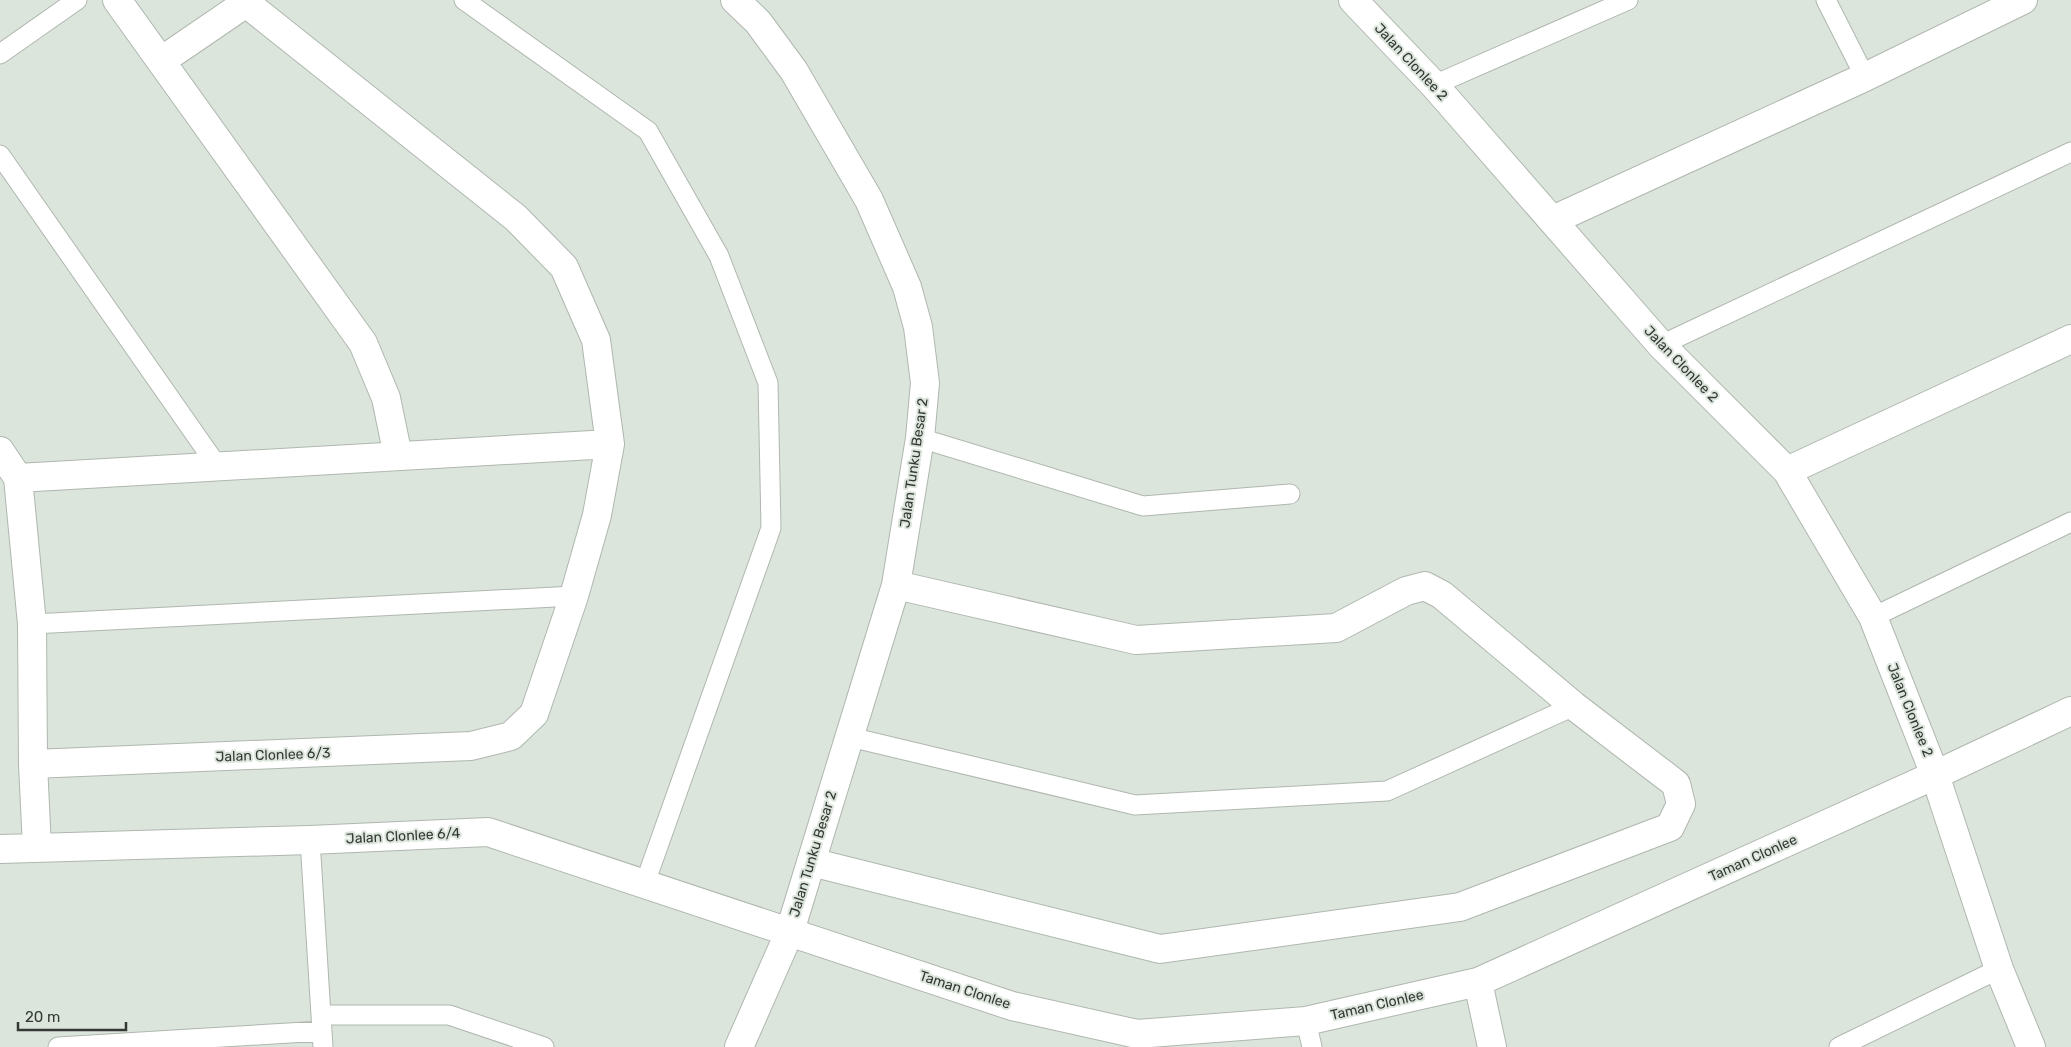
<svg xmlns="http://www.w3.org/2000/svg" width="2071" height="1047" viewBox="0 0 2071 1047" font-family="Rubik,sans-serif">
  <rect width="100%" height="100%" fill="#dce5dc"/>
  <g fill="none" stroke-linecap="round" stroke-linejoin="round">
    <!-- lane casing -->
    <g stroke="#afb7af" stroke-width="21">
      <path id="lane" d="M464,0L648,131L719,256L768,383L771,528L645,883
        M1826,0L1865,77
        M0,54L77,0
        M1434,85L1628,0
        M0,155L218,467
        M1661,345L2071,152
        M920,438L1143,506L1290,494
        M1873,617L2071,522
        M32,624L574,596
        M850,737L1135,805L1387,791L1574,706
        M310,840L323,1047
        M322,1015H449L544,1047
        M1306,1021L1312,1047
        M58,1047L322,1031
        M1839,1047L1999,969"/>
    </g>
    <!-- street casing -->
    <g stroke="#afb7af" stroke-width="30">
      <path id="street" d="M117,0L363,343L386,398L398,456
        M735,0L758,22L794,71L869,200L907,287L918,327L925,383L920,438L896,585L790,931L739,1047
        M1353,0L1434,85L1661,345L1787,471L1873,617L1935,775L1999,969L2031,1047
        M161,61L246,3L516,218L564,267L596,340L610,444
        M1553,220L1865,77L2023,0
        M0,451L18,478L32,624L33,764L37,848
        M1787,471L2071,339
        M18,478L610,444L597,515L574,596L534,714L511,736L471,746L33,764
        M0,849L310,840L488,832L1012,1006L1137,1034L1306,1021L1478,982L1935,775L2071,711
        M811,862L1160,949L1460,907L1670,827L1681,804L1676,784L1574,706L1442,595L1425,586L1406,591L1336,628L1136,640L896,585
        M1478,982L1492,1047"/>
    </g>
    <!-- lane -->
    <use href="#lane" stroke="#fff" stroke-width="19"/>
    <!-- street -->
    <use href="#street" stroke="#fff" stroke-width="28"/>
  </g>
  <g text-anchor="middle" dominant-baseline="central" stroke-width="4" stroke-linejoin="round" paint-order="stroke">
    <!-- street labels -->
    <g font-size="14" fill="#343835" stroke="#dce5dc">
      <text transform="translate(1411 62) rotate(47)">Jalan Clonlee 2</text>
      <text transform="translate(1681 364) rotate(46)">Jalan Clonlee 2</text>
      <text transform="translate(914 463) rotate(-82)">Jalan Tunku Besar 2</text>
      <text transform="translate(1910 710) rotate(68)">Jalan Clonlee 2</text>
      <text transform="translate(273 755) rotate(-2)">Jalan Clonlee 6/3</text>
      <text transform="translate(403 836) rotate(-3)">Jalan Clonlee 6/4</text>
      <text transform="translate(813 854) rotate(-73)">Jalan Tunku Besar 2</text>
      <text transform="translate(1753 858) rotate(-24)">Taman Clonlee</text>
      <text transform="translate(965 990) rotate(18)">Taman Clonlee</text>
      <text transform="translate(1377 1005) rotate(-13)">Taman Clonlee</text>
    </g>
  </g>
  <!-- scale -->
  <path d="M18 1022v8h108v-8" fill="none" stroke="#343835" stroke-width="2.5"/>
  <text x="25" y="1022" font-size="15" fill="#343835" stroke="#dce5dc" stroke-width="4" paint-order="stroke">20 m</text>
</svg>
